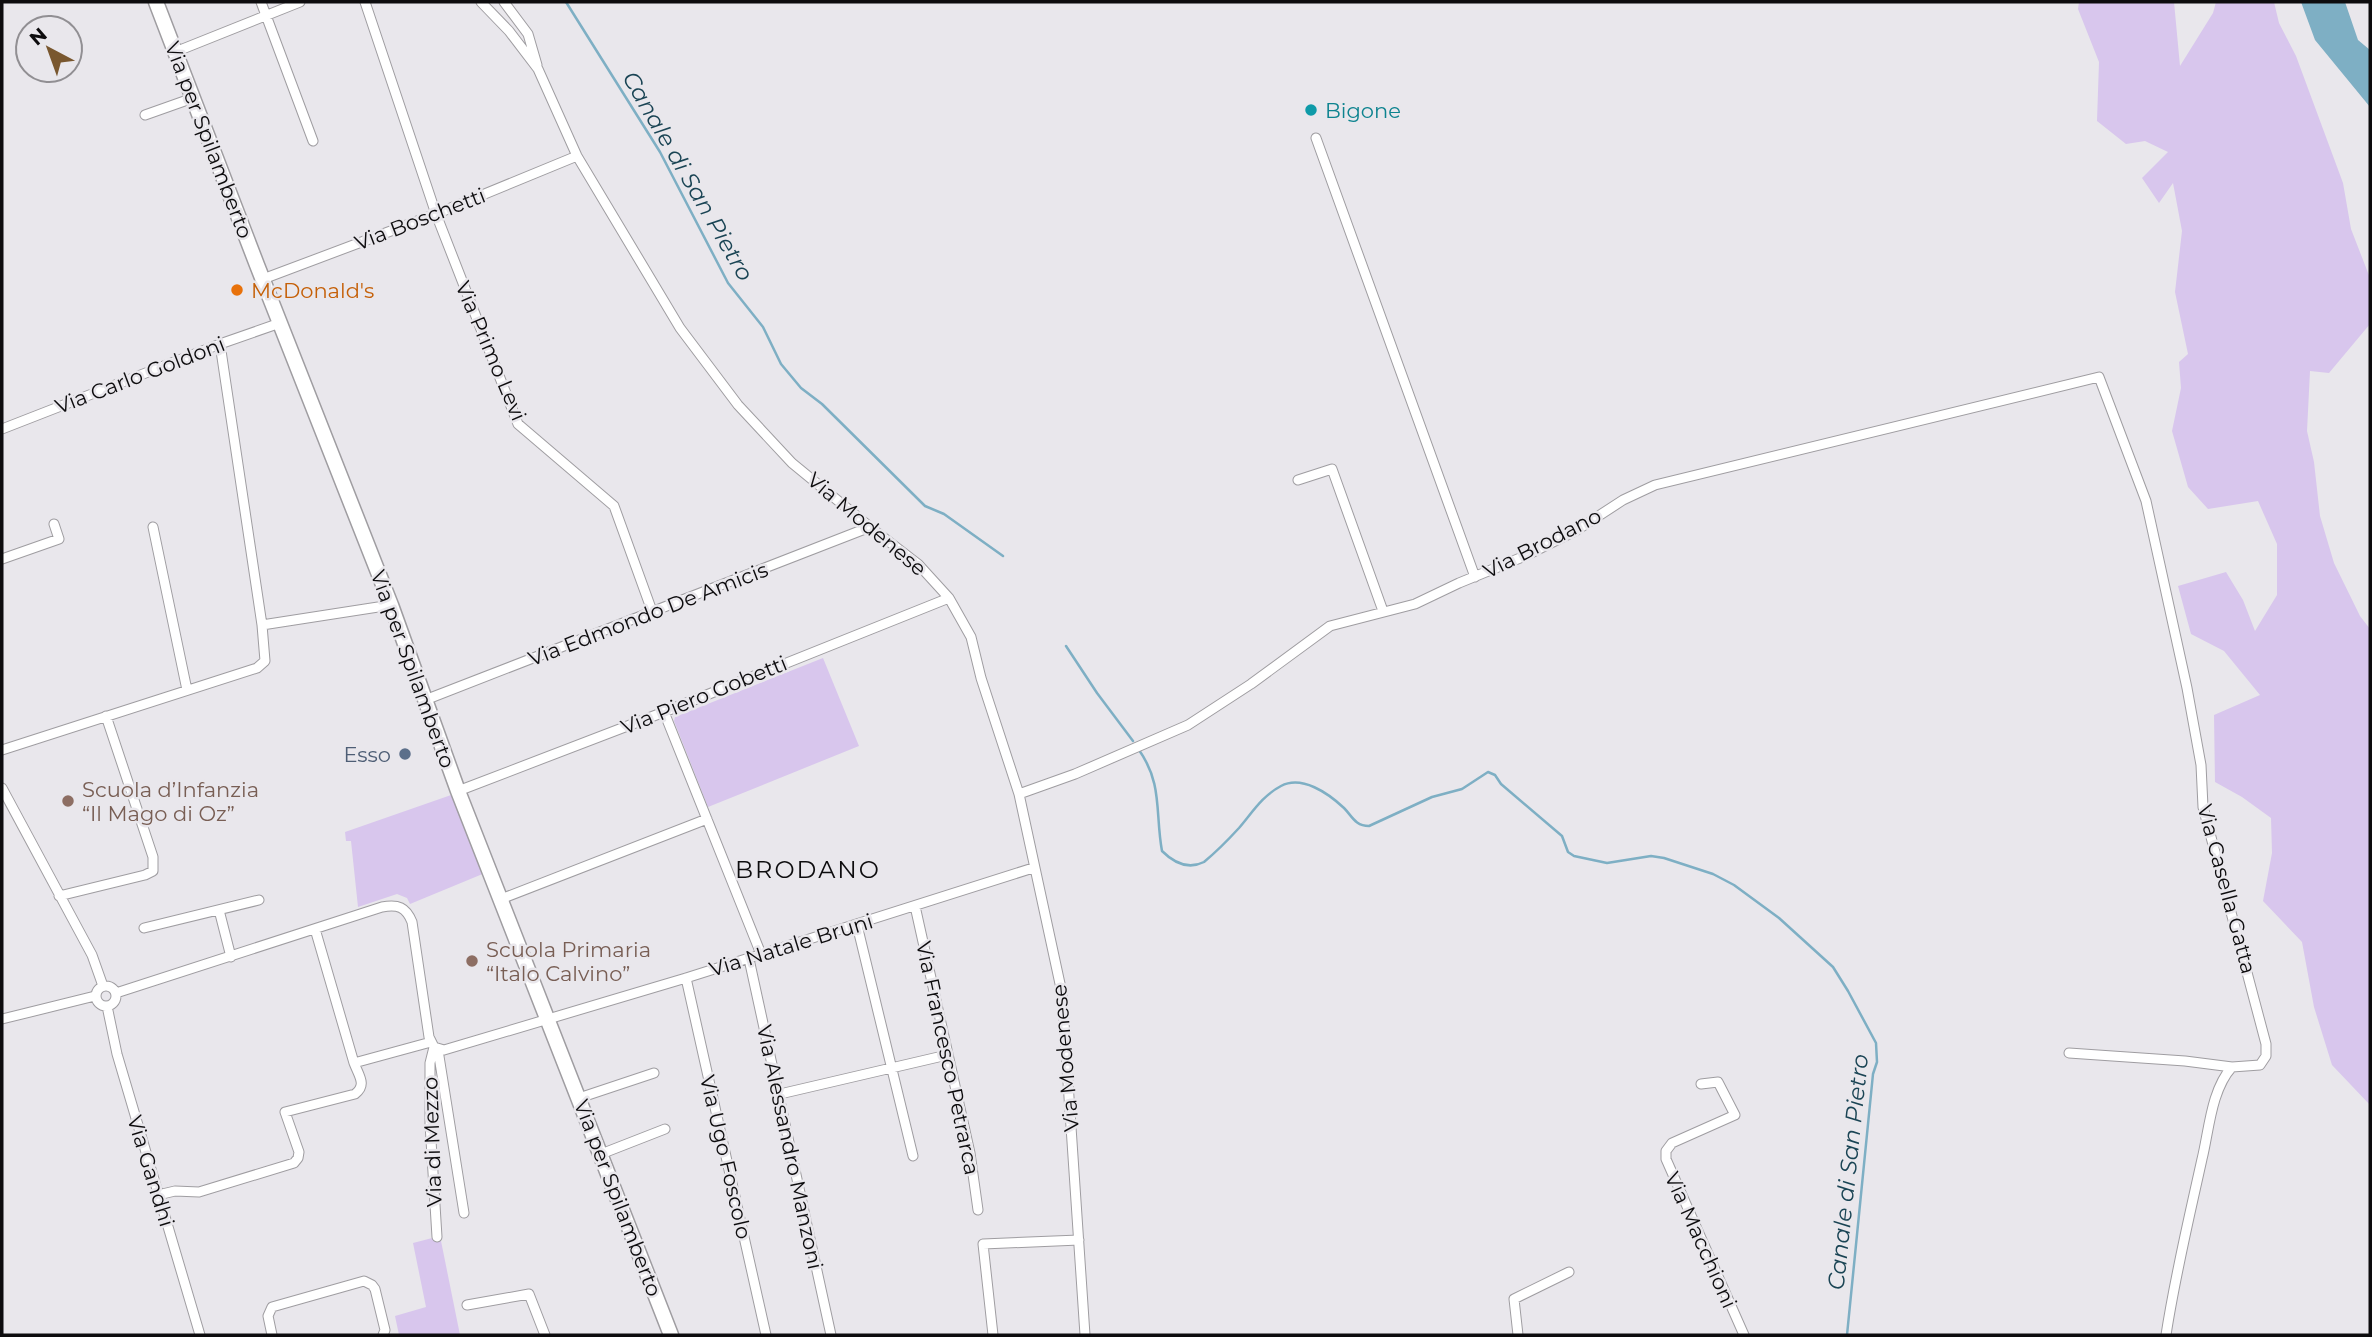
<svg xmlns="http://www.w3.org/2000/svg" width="2372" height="1337" viewBox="0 0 2372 1337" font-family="Montserrat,sans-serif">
  <rect width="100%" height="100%" fill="#e9e7ec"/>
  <!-- green -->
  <path fill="#d8c6ed" d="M2079,2H2174L2180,66L2213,13L2216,2H2274L2279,23L2296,56L2343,183L2351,229L2370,278V324L2329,373L2310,371L2307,431L2314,462L2320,516L2334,563L2360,616L2370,629V1105L2332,1065L2314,1007L2302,942L2263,901L2272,853L2271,818L2242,797L2215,782L2214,715L2260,695L2224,651L2191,634L2178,586L2226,572L2243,600L2255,631L2277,595V544L2258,501L2208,509L2188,487L2172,431L2181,388L2179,362L2188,354L2175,292L2182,231L2173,183L2159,203L2142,178L2168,152L2145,141L2126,144L2097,121L2099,62L2078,9Z
    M823,658L859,746L708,807L674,721L675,717Z
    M454,794L485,873L410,904L407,898L397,894L358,907L351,841H346L345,832Z
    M440,1236L460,1335H399L395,1316L426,1307L413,1243Z"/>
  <!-- water -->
  <path fill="#7eafc4" d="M2301,2H2345L2358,40L2370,50V107L2315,40Z"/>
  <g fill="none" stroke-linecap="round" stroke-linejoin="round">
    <!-- stream -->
    <path stroke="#7eafc4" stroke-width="2.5" d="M566,2L660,152L728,283L763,327L781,364L801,388L822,404L925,506L944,514L1003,556
      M1066,646L1097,693L1133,741
      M1139,750C1163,784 1155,813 1162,851C1173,862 1188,870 1204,862C1216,852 1228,840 1239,828C1252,813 1262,796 1281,786C1302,775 1328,793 1344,808C1352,816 1355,826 1369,826L1432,797L1462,789L1488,772L1495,775L1501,784L1562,836L1568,852L1574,856L1607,863L1651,856L1664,858L1713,874L1734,885L1779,918L1833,967L1848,991L1876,1043L1877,1062L1873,1074L1847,1335"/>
    <!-- street casing -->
    <g stroke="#9f9da1" stroke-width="11">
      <path id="street" d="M261,2L313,141
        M365,2L436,214L518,424L614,506L652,611
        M481,2L509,31L538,69L577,156L680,328L738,405L792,463L870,527L918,564L949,598L971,637L981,678L1019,794L1062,993L1085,1335
        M504,2L528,34L537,65
        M175,52L300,2
        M145,115L193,98
        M1316,138L1475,577
        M263,279L436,214L577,156
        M2,429L220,344L280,323
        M1298,480L1332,469L1383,611
        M153,527L187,690
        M2,559L59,539L54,524
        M262,625L391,605
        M425,700L870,527
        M664,712L761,954
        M2,750L257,668L265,661L262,625L220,344
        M2,788L92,955L103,986
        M458,791L664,712L949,598
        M1019,794L1075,774L1188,725L1251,684L1330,626L1415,604L1459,583L1525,556L1577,530L1623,500L1655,485L2099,377L2146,501L2187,688L2201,765L2203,807L2266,1044V1056L2260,1065L2232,1067C2211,1090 2209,1131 2202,1159C2189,1218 2175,1276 2166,1335
        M59,896L145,875L153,871V857L106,716
        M501,899L707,819
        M915,906L970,1153L978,1210
        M219,910L231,957
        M857,925L913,1156
        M144,928L259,900
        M749,959L831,1335
        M686,978L766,1335
        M96 996a10 10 0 1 1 20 0a10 10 0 1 1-20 0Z
        M116,993L382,907C398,904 406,907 412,922L429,1037L434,1047L444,1050L686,978L1033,868
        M107,1006L117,1054L200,1335
        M2,1019L95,996
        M434,1047L430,1063V1124L437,1237
        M438,1050L464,1213
        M2069,1053L2185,1061L2232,1067
        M354,1063L431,1042
        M1701,1084L1718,1082L1735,1115L1672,1143L1666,1151V1159L1744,1335
        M780,1094L947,1055
        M579,1098L654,1073
        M601,1154L665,1129
        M158,1195L175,1191L199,1192L294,1163L298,1158L299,1152L285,1112L355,1094C367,1085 359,1076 354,1063L315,929
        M467,1305L529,1294L545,1335
        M272,1335L268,1316L272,1307L364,1281L372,1285L375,1289L385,1330L383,1335
        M993,1335L983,1244L1079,1240
        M1518,1335L1514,1299L1569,1272"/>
    </g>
    <!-- primary casing -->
    <g stroke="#9f9da1" stroke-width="17">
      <path id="primary" d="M156,2L257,265L391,605L458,791L671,1335"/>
    </g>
    <!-- street -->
    <use href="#street" stroke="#fff" stroke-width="9"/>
    <!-- primary -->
    <use href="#primary" stroke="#fff" stroke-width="14"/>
  </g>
  <!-- markers -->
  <circle fill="#0f9aa8" stroke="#e9e7ec" stroke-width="2.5" cx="1311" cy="110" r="7"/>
  <circle fill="#e8710a" stroke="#e9e7ec" stroke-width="2.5" cx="237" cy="290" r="7"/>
  <circle fill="#5c6f8a" stroke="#e9e7ec" stroke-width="2.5" cx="405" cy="754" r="7"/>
  <g fill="#8d6e63" stroke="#e9e7ec" stroke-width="2.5">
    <circle cx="68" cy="801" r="7"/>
    <circle cx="472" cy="961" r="7"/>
  </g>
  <g text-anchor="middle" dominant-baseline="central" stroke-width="5" stroke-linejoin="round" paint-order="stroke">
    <!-- culture labels -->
    <g font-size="21" fill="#0d838f" stroke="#e9e7ec" text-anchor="start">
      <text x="1325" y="110">Bigone</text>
    </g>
    <!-- street labels -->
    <g font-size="21" fill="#0d0c0e" stroke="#e9e7ec">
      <text transform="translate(209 140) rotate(69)">Via per Spilamberto</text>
      <text transform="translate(420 219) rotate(-21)">Via Boschetti</text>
      <text transform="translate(491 351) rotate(67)">Via Primo Levi</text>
      <text transform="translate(140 375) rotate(-21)">Via Carlo Goldoni</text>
      <text transform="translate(867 524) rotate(40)">Via Modenese</text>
      <text transform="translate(1542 543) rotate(-27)">Via Brodano</text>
      <text transform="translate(648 614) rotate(-21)">Via Edmondo De Amicis</text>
      <text transform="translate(413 669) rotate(70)">Via per Spilamberto</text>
      <text transform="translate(704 695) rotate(-22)">Via Piero Gobetti</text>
      <text transform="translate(2227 889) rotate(75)">Via Casella Gatta</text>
      <text transform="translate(791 945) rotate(-17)">Via Natale Bruni</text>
      <text transform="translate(948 1058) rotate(78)">Via Francesco Petrarca</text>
      <text transform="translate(1065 1058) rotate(-95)">Via Modenese</text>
      <text transform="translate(432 1142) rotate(-92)">Via di Mezzo</text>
      <text transform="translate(790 1147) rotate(78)">Via Alessandro Manzoni</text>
      <text transform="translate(726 1157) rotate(77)">Via Ugo Foscolo</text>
      <text transform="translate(151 1171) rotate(73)">Via Gandhi</text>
      <text transform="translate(618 1198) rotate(69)">Via per Spilamberto</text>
      <text transform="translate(1701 1240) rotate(66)">Via Macchioni</text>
    </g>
    <!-- food labels -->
    <g font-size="21" fill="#c56008" stroke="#e9e7ec" text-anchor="start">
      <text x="251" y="290">McDonald's</text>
    </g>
    <!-- service labels -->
    <g font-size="21" fill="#4e5e75" stroke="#e9e7ec" text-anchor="end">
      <text x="391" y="754">Esso</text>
    </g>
    <!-- education labels -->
    <g font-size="21" fill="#785e54" stroke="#e9e7ec" text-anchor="start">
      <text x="82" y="789">Scuola d’Infanzia<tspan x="82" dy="24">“Il Mago di Oz”</tspan></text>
      <text x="486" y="949">Scuola Primaria<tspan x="486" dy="24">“Italo Calvino”</tspan></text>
    </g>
    <!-- water labels -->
    <g font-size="23" font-style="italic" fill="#1a4454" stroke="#e9e7ec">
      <text transform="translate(688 176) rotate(60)">Canale di San Pietro</text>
      <text transform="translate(1848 1172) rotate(-84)">Canale di San Pietro</text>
    </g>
    <!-- quarter labels -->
    <g font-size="24" letter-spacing="2" fill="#0d0c0e" stroke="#e9e7ec">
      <text x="808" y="869">BRODANO</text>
    </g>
  </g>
  <!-- border -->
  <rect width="2372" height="1337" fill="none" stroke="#0d0c0e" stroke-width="7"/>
  <!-- north arrow -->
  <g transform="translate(49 49) rotate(319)"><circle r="33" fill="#e9e7ec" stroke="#918f93" stroke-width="2"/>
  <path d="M0-5L12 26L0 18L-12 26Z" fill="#79572f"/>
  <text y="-10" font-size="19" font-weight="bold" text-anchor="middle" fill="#0d0c0e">N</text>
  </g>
</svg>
